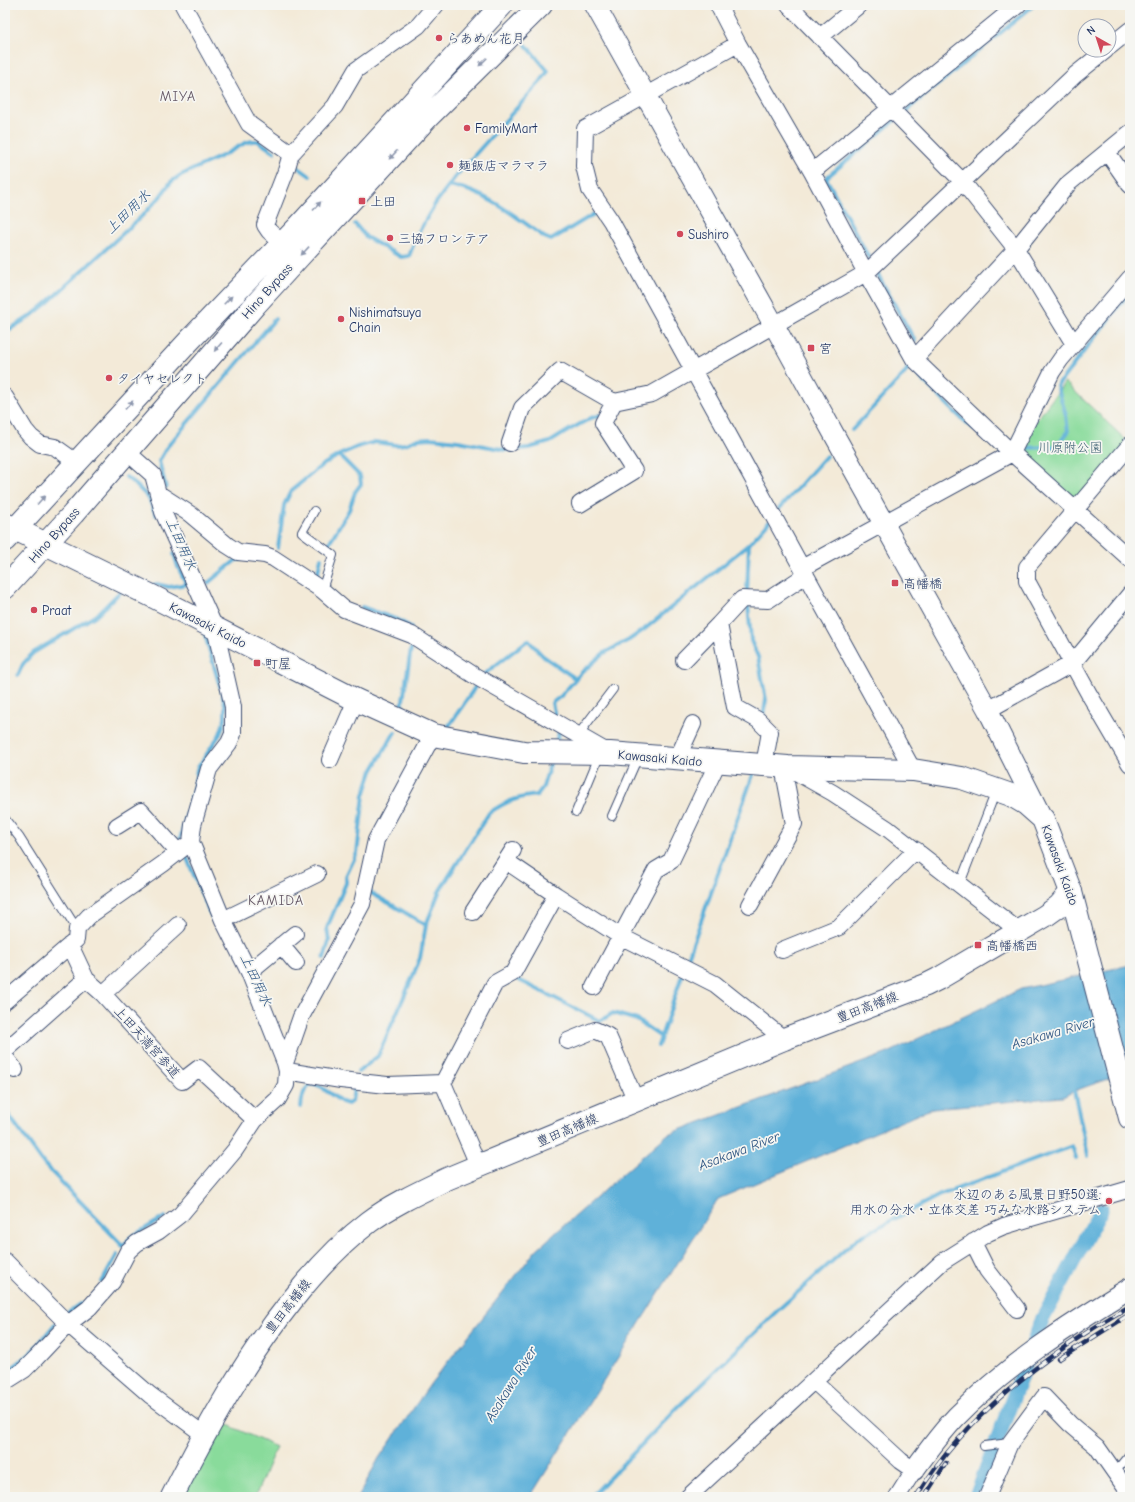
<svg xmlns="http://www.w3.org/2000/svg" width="1135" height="1502" viewBox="0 0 1135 1502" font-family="'Comic Neue','Klee One',sans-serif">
  <rect width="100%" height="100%" fill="#f6f6f2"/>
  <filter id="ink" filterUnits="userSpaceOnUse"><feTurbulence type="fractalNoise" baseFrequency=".025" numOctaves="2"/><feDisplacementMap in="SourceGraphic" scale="8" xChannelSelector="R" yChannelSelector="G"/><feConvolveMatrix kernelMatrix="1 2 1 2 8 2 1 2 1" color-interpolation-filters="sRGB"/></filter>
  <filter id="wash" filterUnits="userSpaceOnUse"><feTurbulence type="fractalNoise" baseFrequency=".012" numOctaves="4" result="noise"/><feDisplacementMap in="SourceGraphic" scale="16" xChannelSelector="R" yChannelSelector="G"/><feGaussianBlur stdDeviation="0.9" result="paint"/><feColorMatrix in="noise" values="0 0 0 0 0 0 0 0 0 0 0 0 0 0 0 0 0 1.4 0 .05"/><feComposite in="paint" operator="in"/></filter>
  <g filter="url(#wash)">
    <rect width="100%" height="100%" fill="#f3ead8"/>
    <!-- green -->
    <path fill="#89db9b" stroke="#52857c" d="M1065,382L1130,444L1075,510L1012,453Z
      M228,1425L276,1447L255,1497H181L217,1428Z"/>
    <!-- water -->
    <path fill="#5eb1d9" stroke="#3c709c" d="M1130,965V1071L1074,1091L1063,1097L933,1108L718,1199L530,1497H358L379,1458L431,1383L536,1250L668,1134L888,1053L1021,989Z"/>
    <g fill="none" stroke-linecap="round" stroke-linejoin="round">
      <!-- stream -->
      <path stroke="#5eb1d9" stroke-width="4" d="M901,115L1034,5
        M292,163L310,176
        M449,185C486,192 514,215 544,237L551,240L594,214
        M355,224L366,237L401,257L409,256L418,233L435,204L455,177L541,81L548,71L526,45
        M869,258L826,178L896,119
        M877,273L915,341
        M5,332L31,316L47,303L142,216L159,198L171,182L181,175L224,155L245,143L252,141H258L274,152
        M852,430L905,373L909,366L960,417L983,436
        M1018,448L1056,447L1068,432L1066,415L1057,386L1130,292
        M126,477L136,485L148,497L156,515
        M166,488L159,461L167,447L275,319
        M779,509L826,456
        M329,543L349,510L355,492L361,484L360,476L339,455
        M278,548L284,505L291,491L321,466L339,455L357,447L375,442L396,445L405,444L418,439L430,438L458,441L506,450L529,448L550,442L571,429L591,418L601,415
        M174,554L178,567L186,583
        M316,581L321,558
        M208,583L236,560L242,559
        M151,586L157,584L169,587L187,584
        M747,593L749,544
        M748,604L751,641L758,657L766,700L763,716
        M362,607L398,620L411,627
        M18,675L23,664L33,653L98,614L121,591
        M483,675L528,640L543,656L576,679
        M402,707L411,649
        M555,716L552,703L561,696L581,673L604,653L629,640L646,628L749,544L769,522
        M448,727L478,683
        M555,744L560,730
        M180,839L195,783L197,769L220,734L225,719V704L205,635
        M186,856L208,909L217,926
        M370,891L369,892L394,906L426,925
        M324,958L329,941L327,928L346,883V876L357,853L364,795L372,771L395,732
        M686,963L754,772
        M512,978L517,979L600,1021L613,1013L637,1020L661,1037
        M658,1046L682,975
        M358,1072L378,1056L412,978L420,958L426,925L440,890L489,813C505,802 517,797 537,795L543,787L551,761
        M1073,1086L1088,1156
        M301,1107C302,1097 303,1089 312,1084L322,1088L342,1102L348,1104L352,1101L354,1088
        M5,1110L44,1164L123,1246
        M125,1244L131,1237L165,1217
        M1074,1261L1093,1213L1091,1205
        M102,1282L117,1255
        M68,1313L81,1304
        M5,1373L30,1354L55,1324
        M591,1497L678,1407L778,1310L858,1238L940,1195L1072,1146L1076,1158"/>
      <!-- canal -->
      <path stroke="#5eb1d9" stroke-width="15" d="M976,1497L1042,1320L1101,1210"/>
    </g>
  </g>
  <g filter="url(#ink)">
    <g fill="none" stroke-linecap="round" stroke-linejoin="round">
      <!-- service casing -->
      <g stroke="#3b4b70" stroke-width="10">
        <path id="service" d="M314,511L302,532L333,555L322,590
          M578,735L613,689
          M576,812L600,754
          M612,816L638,757
          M5,819L19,837L77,929
          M959,886L996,791
          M984,1446L1010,1443
          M1115,1472L1130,1454"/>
      </g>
      <!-- minor casing -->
      <g stroke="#3b4b70" stroke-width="18">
        <path id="minor" d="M183,5L249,124L291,154
          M718,5L738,44L812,172L1018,5
          M789,5L962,181L1016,249L1074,344
          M820,37L859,5
          M738,44L585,129L584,166L590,190L611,221L913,770
          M1109,47L1130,30
          M1107,152L1130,185
          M812,172L866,273L914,359L1012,453L1130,559
          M282,243L269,231L265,225L286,171L291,154L335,106L356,70L418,26L436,5
          M914,359L1016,249L1069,183L1130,133
          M5,397L25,430L31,437L40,444L55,447L76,462
          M510,443L522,408L560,371L614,402L652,394L866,273L1075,75L1106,50
          M1130,445L1027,567V581L1089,694L1130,764
          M127,452L153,475L163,512L215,628L233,707V734L229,743L209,769L193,825L191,842L223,920L249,972L285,1063L287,1071L286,1085L278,1099L255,1120L235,1150L181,1214L159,1231L137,1243L128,1251L112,1282L89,1308L68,1324L150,1395L203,1434
          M159,494L190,514L227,545L238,552L265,555L273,558L322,590L344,609L412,635L475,676L609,753
          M580,504L634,471L603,423L614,402
          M802,568L1012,453L1052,372L1061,359L1130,278
          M684,660L719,624
          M988,710L1073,663L1130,594
          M677,759L693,724
          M330,760L356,700
          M764,765L770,732L758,720L735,707L719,624L742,599L768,600L806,575
          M789,768L833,793L888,829L1019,931
          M117,826L141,811L178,852
          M506,861L556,895
          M750,905L794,824L783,767
          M473,912L513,850
          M223,920L317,874
          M70,945L86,979L103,994L182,1081L199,1068L255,1120
          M281,945L296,963
          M782,950L839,927L916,850
          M249,972L295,934
          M594,987L656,870L671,861L718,762
          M103,994L178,925
          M5,1001L76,940L77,929L89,916L163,864L191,842
          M568,1041L595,1030L608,1036L636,1101
          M5,1051L86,979
          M5,1057L15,1070
          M285,1063L301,1017L362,904L376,840L433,735
          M287,1071L341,1080L387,1085L443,1083
          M479,1167L443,1083L495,983L513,973L556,895L620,936L715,984L784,1039
          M973,1242L987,1270L1017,1309
          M5,1261L68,1324L36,1358L24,1370L5,1382
          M814,1381L901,1461L914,1470L897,1497
          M688,1497L942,1262L988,1233L1004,1226L1130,1189
          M987,1497L1010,1443L1044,1397L1070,1424L1097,1447L1130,1494"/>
      </g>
      <!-- tertiary casing -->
      <g stroke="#3b4b70" stroke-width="22">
        <path id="tertiary" d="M595,5L774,325L836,438L988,710L1042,818
          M914,1470C927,1452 941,1433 956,1417C1007,1365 1068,1326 1130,1288"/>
      </g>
      <!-- secondary casing -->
      <g stroke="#3b4b70" stroke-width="24">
        <path id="secondary" d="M172,1497C208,1426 243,1362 293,1299C316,1270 340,1244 369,1222C393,1204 422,1191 449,1178L784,1039L926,985L938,979L1045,916L1059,906L1071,892"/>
      </g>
      <!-- primary casing -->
      <g stroke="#3b4b70" stroke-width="24">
        <path id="primary" d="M5,524L150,595L356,700L433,735L524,752L610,753L788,767L913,770L962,778L1011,795L1026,804L1043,819L1071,892L1130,1118"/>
      </g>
      <!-- trunk casing -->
      <g stroke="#3b4b70" stroke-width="24">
        <path id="trunk" d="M5,540L188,342L300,225L502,5
          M5,588L73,514L255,305L298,258L426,119L541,5"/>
      </g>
      <!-- service -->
      <use href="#service" stroke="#fff" stroke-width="8"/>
      <!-- minor -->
      <use href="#minor" stroke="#fff" stroke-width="16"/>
      <!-- tertiary -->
      <use href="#tertiary" stroke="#fff" stroke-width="20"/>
      <!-- secondary -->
      <use href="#secondary" stroke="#fff" stroke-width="22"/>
      <!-- primary -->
      <use href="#primary" stroke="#fff" stroke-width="22"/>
      <!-- trunk -->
      <use href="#trunk" stroke="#fff" stroke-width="22"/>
      <!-- rail casing -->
      <g stroke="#1b2f5e" stroke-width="4.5">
        <path id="rail" d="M1059,1359L1130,1314
          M916,1497C966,1414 1047,1354 1130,1306
          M924,1497L946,1463"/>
      </g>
      <!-- rail -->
      <use href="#rail" stroke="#f6f6f2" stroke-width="3" stroke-dasharray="9" stroke-linecap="butt"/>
    </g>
    <!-- one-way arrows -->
    <defs><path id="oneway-solid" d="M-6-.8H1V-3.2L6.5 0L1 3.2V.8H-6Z"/></defs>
    <g fill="#8d97ae">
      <use href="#oneway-solid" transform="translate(483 62) rotate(135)"/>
      <use href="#oneway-solid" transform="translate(393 155) rotate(133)"/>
      <use href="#oneway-solid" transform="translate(317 206) rotate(-48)"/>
      <use href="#oneway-solid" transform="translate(305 251) rotate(133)"/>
      <use href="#oneway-solid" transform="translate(228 300) rotate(-45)"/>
      <use href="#oneway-solid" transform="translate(218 347) rotate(131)"/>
      <use href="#oneway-solid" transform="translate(129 405) rotate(-47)"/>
      <use href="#oneway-solid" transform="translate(41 500) rotate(-48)"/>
    </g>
  </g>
  <!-- markers -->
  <g fill="#d1495b" stroke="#f6f6f2" stroke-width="1.5">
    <circle cx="439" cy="38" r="4"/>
    <circle cx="467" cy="128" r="4"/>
    <circle cx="450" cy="165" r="4"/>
    <rect x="358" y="197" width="8" height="8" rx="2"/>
    <circle cx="680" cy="234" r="4"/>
    <circle cx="390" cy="238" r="4"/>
    <circle cx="341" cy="319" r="4"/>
    <rect x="807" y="344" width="8" height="8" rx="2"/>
    <circle cx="109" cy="378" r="4"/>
    <rect x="891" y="579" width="8" height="8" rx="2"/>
    <circle cx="34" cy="610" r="4"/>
    <rect x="253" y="659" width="8" height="8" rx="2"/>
    <rect x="974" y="941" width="8" height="8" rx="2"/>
    <circle cx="1109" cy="1201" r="4"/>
  </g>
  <g text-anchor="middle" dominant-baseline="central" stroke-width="3.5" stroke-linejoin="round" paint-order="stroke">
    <!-- poi labels -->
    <g font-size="13" fill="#1b2f5e" stroke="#f6f6f2" text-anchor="start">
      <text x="447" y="38">らあめん花月</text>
      <text x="475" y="128">FamilyMart</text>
      <text x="458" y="165">麺飯店マラマラ</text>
      <text x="370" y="201">上田</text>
      <text x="688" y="234">Sushiro</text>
      <text x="398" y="238">三協フロンテア</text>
      <text x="349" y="312">Nishimatsuya<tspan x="349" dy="15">Chain</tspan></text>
      <text x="819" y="348">宮</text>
      <text x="117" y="378">タイヤセレクト</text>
      <text x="903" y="583">高幡橋</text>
      <text x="42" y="610">Praat</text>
      <text x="265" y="663">町屋</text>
      <text x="986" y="945">高幡橋西</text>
      <text x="1101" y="1194" text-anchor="end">水辺のある風景日野50選:<tspan x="1101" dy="15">用水の分水・立体交差 巧みな水路システム</tspan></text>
    </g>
    <!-- street labels -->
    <g font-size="13" fill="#1b2f5e" stroke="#f6f6f2">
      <text transform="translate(267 291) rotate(-48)">Hino Bypass</text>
      <text transform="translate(54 535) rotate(-48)">Hino Bypass</text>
      <text transform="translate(208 625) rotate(27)">Kawasaki Kaido</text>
      <text transform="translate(660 758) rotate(5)">Kawasaki Kaido</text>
      <text transform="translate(1060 865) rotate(70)">Kawasaki Kaido</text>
      <text transform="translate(867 1007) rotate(-21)">豊田高幡線</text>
      <text transform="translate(147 1042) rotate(48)">上田天満宮参道</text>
      <text transform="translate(567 1130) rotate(-23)">豊田高幡線</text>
      <text transform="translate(288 1306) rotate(-52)">豊田高幡線</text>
    </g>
    <!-- park labels -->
    <g font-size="13" fill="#365a6d" stroke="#f6f6f2">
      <text x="1070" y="447">川原附公園</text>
    </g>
    <!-- neighbourhood labels -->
    <g font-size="14" letter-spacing="1" fill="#665967" stroke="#f6f6f2">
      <text x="178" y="96">MIYA</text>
      <text x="276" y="900">KAMIDA</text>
    </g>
    <!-- water labels -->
    <g font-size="14" font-style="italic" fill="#2f5683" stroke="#f6f6f2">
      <text transform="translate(128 212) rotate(-44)">上田用水</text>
      <text transform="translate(181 544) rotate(66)">上田用水</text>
      <text transform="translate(256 980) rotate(65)">上田用水</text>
      <text transform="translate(1053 1033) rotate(-16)">Asakawa River</text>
      <text transform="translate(739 1151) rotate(-21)">Asakawa River</text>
      <text transform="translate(511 1384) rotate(-58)">Asakawa River</text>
    </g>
  </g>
  <!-- margin -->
  <rect width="1135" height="1502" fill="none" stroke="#f6f6f2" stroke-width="20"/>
  <!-- north arrow -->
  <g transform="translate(1097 38) rotate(321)"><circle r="19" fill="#f6f6f2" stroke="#9ea6b7"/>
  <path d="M0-3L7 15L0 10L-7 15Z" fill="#d1495b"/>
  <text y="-6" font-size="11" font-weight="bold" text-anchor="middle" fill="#1b2f5e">N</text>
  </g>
</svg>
